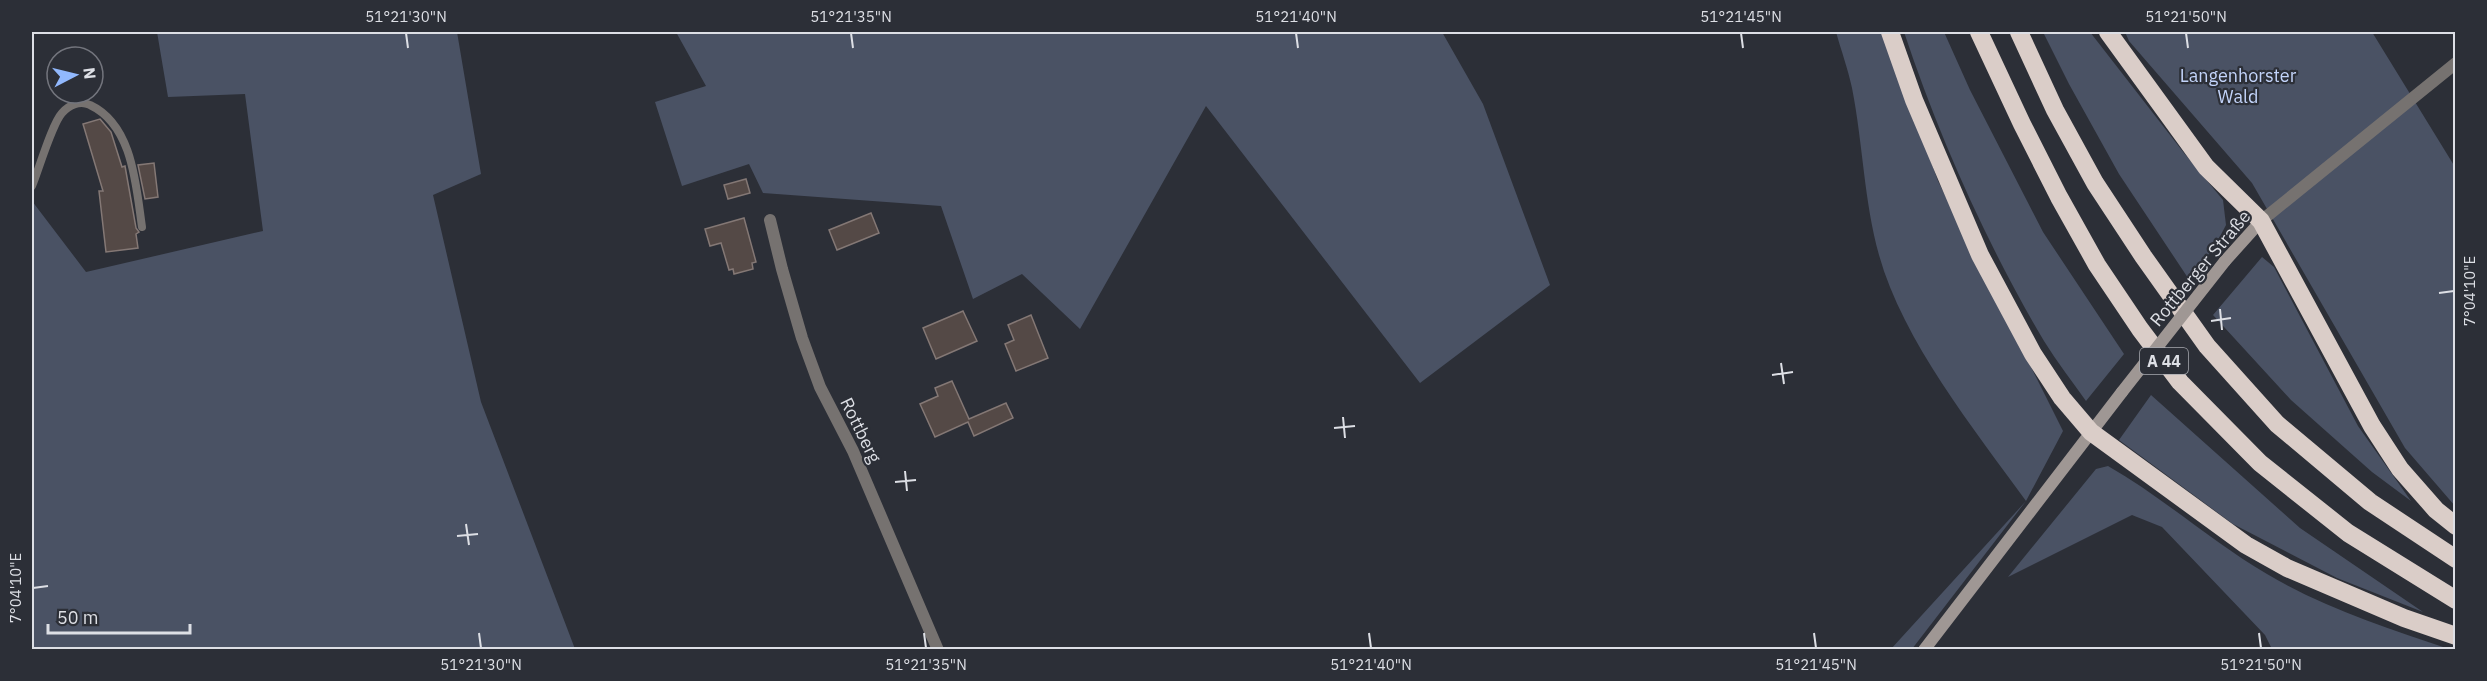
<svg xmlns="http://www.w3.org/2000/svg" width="2487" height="681" viewBox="0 0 2487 681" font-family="'IBM Plex Sans',sans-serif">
  <rect width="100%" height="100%" fill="#2c2f37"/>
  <!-- green -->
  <path fill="#4a5264" d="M157,32H457L481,174L433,195L481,402L575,649H32V201L86,272L263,231L245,94L168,97Z
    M676,32H1442L1483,104L1550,285L1420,383L1206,106L1080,329L1022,274L973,299L941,206L763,193L749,164L682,186L655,102L706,86Z
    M1836,32H1884L1938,181L2063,431L2026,501L1912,649H1891L2026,501C1974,429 1903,341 1879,255C1864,201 1863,144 1852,88C1848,69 1841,50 1836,32Z
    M1904,32H1944L1970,90L2043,232L2124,354L2086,401C2072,381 2057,362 2044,341C1987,245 1939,137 1904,32Z
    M2043,32H2090L2184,153L2223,200L2226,225L2214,248L2188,278L2119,174L2069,84Z
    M2125,32H2372L2455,167V506L2405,448L2252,183L2129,41Z
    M2262,257L2274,267L2358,426L2411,501L2372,472L2291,400L2213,315Z
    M2151,395L2300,528L2423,612L2337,578L2233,524L2119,440Z
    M2108,466C2164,498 2212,542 2267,574C2324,608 2387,628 2449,649H2272L2265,635L2162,527L2132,515L2008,577L2096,469Z"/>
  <!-- building -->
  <path fill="#544946" stroke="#847875" stroke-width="1.5" d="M100,119L111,132L122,167L125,166L136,228L139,232L136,234L138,248L106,252L99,191H103L83,124Z
    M154,163L158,197L145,199L138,165Z
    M746,179L750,193L728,199L724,185Z
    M871,213L879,233L837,250L829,230Z
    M744,218L756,262L752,263L753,269L734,274L733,269L729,270L721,243L710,246L705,229Z
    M963,311L977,341L936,359L923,328Z
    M1031,315L1048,358L1016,371L1005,344L1014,340L1008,325Z
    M952,381L969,419L1006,403L1013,418L974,436L968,422L935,437L920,404L938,396L935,388Z"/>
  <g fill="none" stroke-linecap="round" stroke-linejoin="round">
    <!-- service -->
    <path stroke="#767270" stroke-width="8" d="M32,186C39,169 52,124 62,113C69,105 80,100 90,105C133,125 136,186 142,227"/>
    <!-- minor -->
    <path stroke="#767270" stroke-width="12" d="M770,220L782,269L802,338L820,387L853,451L938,650"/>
    <!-- tertiary -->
    <path stroke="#767270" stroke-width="12" d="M2261,221L2456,63"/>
    <!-- secondary -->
    <path stroke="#9f9794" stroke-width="12" d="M2225,261L2261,221
      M1924,650L2122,392"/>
    <!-- motorway -->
    <path stroke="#dacdc8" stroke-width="18" d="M1890,32L1914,100L1980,255L2033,354L2062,398L2091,432L2246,545L2287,568L2404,618L2456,636
      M1979,32L2022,124L2059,197L2097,265L2140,329L2180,382L2260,463L2348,533L2456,600
      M2019,32L2055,110L2095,183L2143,256L2207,346L2277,424L2370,502L2456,559
      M2108,32L2206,167L2261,221L2372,426L2400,469L2436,510L2456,526"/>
    <!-- secondary-bridge -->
    <path stroke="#9f9794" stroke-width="12" d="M2122,392L2225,261"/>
  </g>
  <!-- ticks -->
  <path fill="none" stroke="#dddfe5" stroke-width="2" d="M406,33L408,48M851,33L853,48M1296,33L1298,48M1741,33L1743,48M2186,33L2188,48M2439,293L2454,291M2220,309L2222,330M2211,321L2231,318M1781,363L1784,384M1772,375L1793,372M1343,417L1345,438M1334,428L1355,426M905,471L907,491M895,482L916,480M466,524L469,545M457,536L478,534M33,588L48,586M479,633L481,648M924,633L926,648M1369,633L1371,648M1814,633L1816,648M2259,633L2261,648"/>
  <g text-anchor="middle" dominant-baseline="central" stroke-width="4.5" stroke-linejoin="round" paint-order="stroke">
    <!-- shield labels -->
    <rect fill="#2c2f37" stroke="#a8aab1" stroke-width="1.5" x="2140" y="348" width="48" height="26" rx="4.5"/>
    <g font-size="16" font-weight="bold" fill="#dddfe5">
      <text x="2164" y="361">A 44</text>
    </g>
    <!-- park labels -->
    <g font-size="18" fill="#c3d4fa" stroke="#2c2f37">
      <text x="2238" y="75">Langenhorster<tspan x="2238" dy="21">Wald</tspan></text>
    </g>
    <!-- street labels -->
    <g font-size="18" fill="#dddfe5" stroke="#2c2f37">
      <text transform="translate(2200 268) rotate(-50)">Rottberger Straße</text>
      <text transform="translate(861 430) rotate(64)">Rottberg</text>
    </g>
  </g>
  <!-- border -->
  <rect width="2487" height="681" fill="none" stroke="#2c2f37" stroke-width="66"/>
  <!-- north arrow -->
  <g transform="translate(75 75) rotate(83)"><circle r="28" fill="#2c2f37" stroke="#73757d" stroke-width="1.5"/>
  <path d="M0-4.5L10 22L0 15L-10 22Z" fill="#91b8fd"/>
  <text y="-9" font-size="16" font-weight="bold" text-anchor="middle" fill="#dddfe5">N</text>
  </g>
  <!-- scale -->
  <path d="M48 624v9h142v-9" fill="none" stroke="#dddfe5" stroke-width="3"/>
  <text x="57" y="624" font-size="18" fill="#dddfe5" stroke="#2c2f37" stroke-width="4.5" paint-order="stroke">50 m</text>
  <rect x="33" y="33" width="2421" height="615" fill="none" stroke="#dddfe5" stroke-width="2"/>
  <g font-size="15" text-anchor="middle" fill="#dddfe5">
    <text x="406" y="22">51°21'30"N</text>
    <text x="851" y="22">51°21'35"N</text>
    <text x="1296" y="22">51°21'40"N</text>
    <text x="1741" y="22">51°21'45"N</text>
    <text x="2186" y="22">51°21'50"N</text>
    <text transform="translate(2470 291) rotate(-90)" y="5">7°04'10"E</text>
    <text transform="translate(16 588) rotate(-90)" y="5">7°04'10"E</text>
    <text x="481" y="670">51°21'30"N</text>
    <text x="926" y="670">51°21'35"N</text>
    <text x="1371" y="670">51°21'40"N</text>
    <text x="1816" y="670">51°21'45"N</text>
    <text x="2261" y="670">51°21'50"N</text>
  </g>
</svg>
